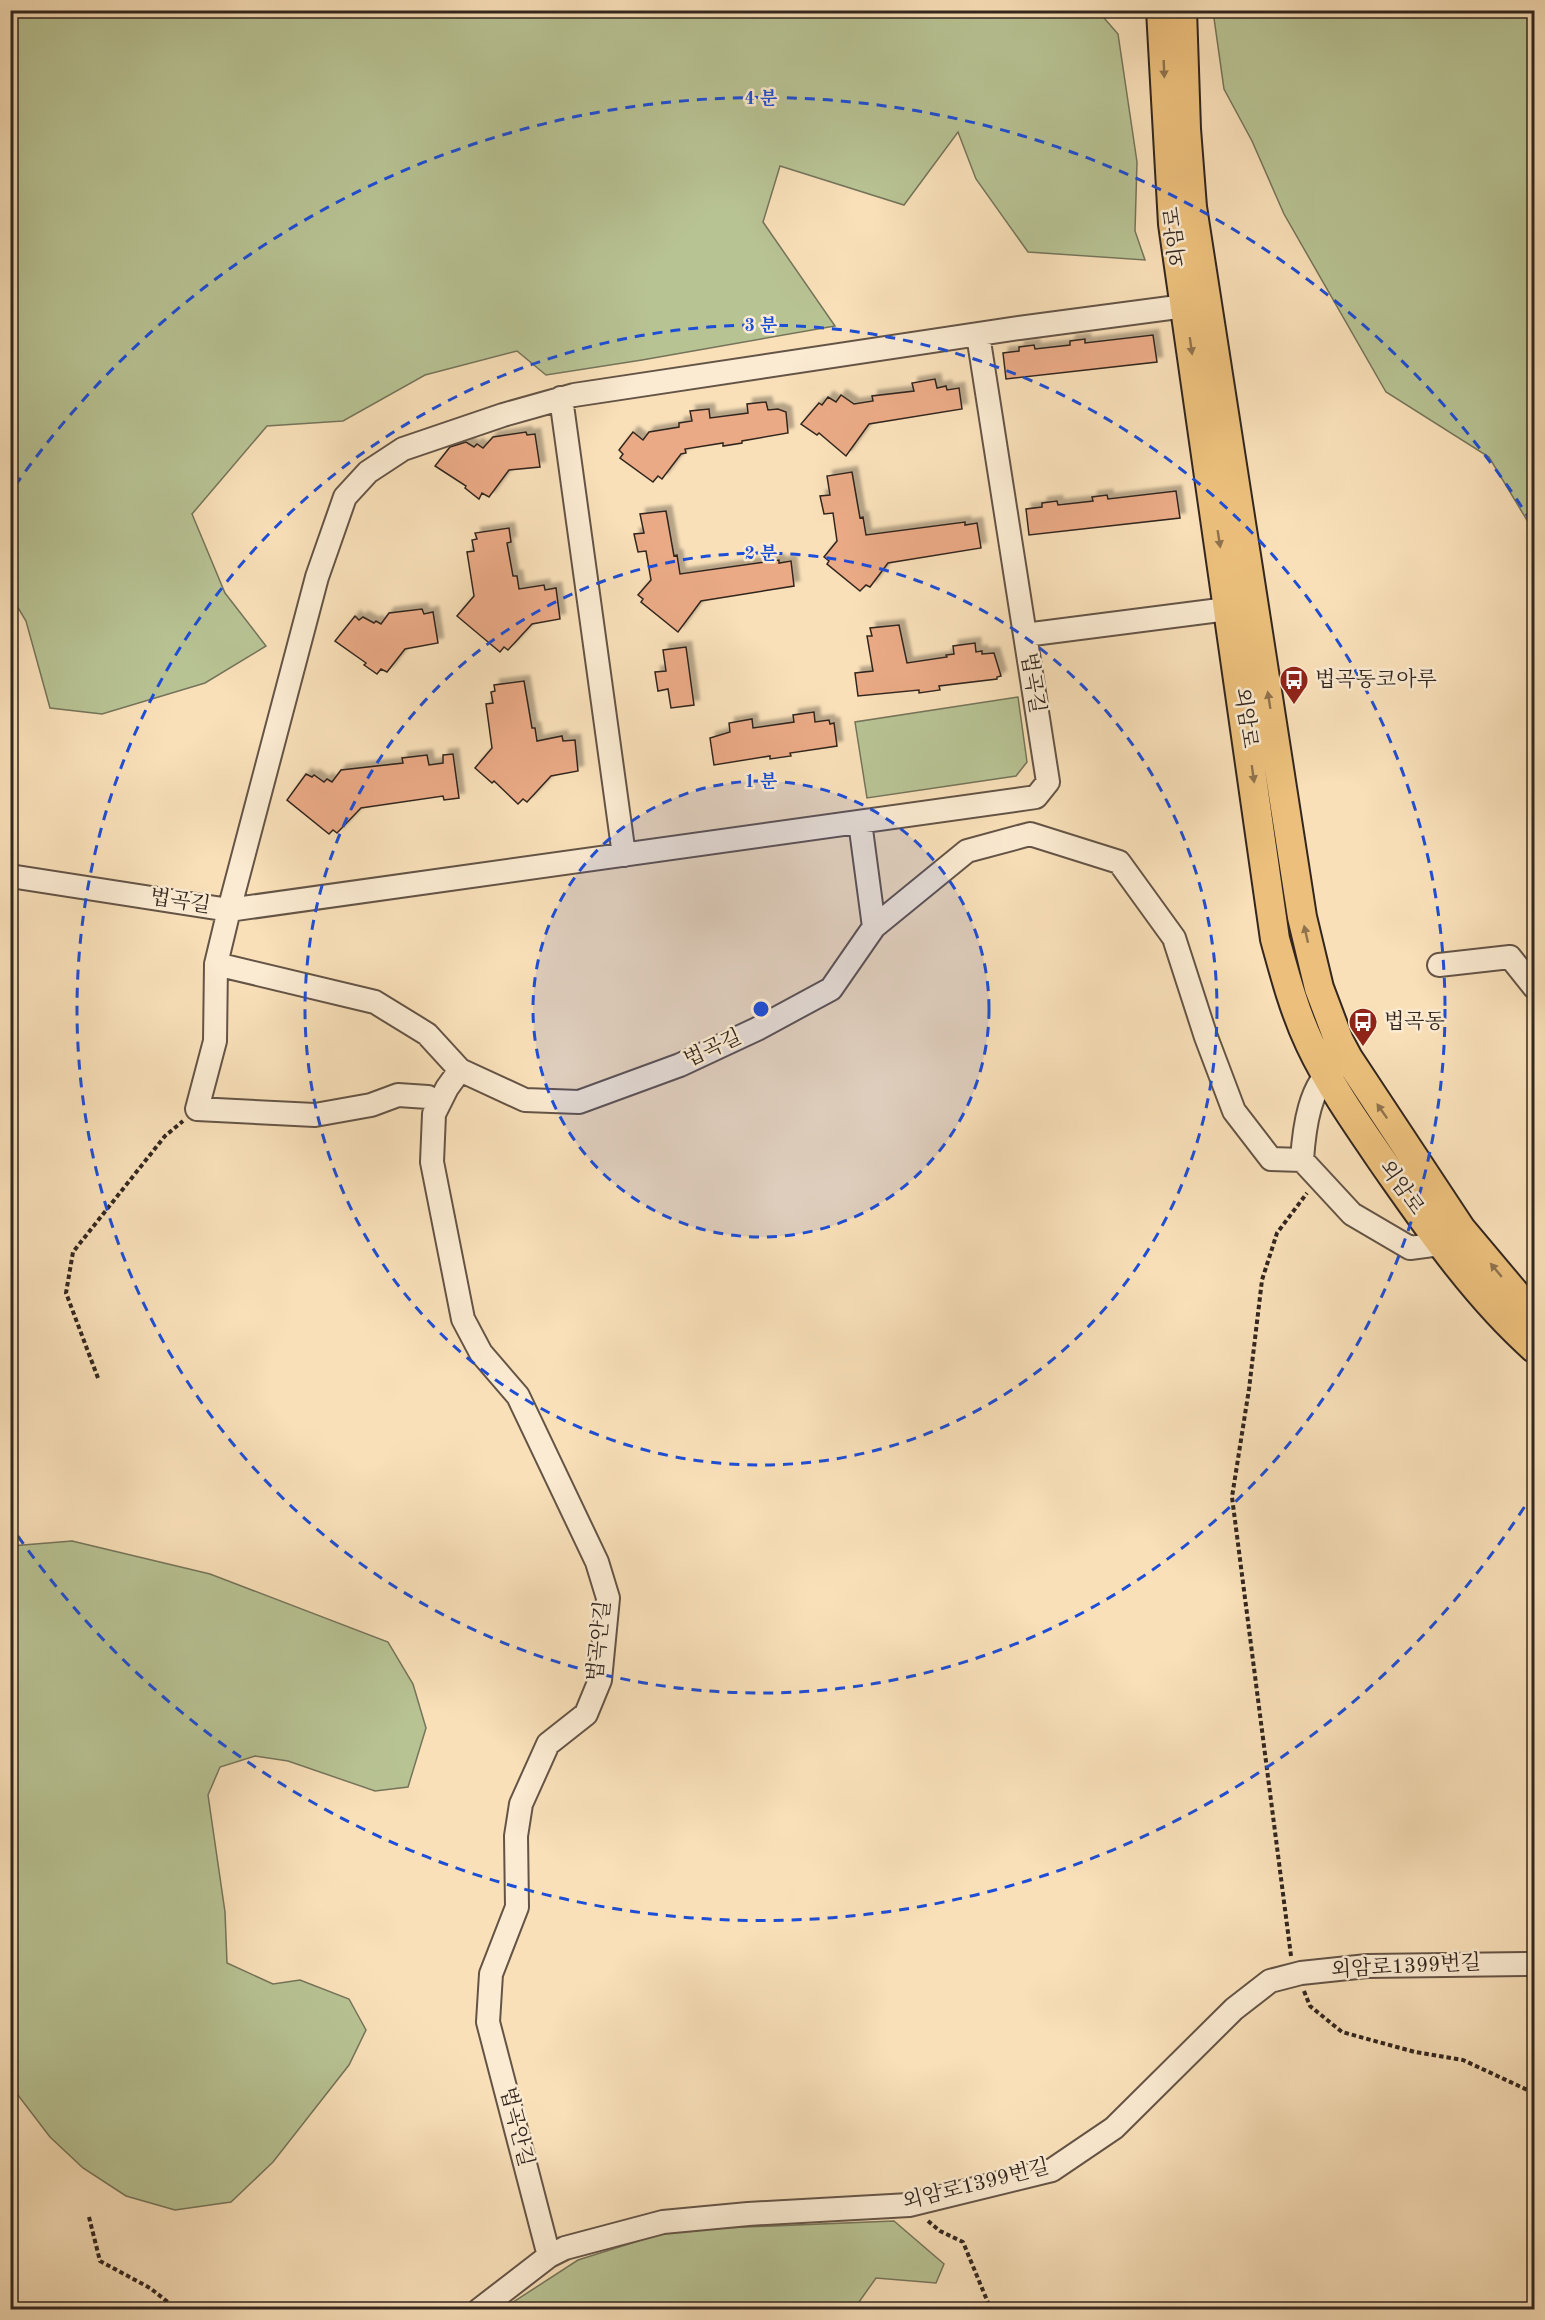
<svg xmlns="http://www.w3.org/2000/svg" width="1545" height="2320" viewBox="0 0 1545 2320" font-family="'Old Standard TT','Noto Serif KR',serif">
  <defs>
    <filter id="shadow"><feDropShadow dx="5.5" dy="-5.5" stdDeviation="1.5" flood-color="#0004"/></filter>
  </defs>
  <rect width="100%" height="100%" fill="#f9e0b9"/>
  <filter id="stains"><feTurbulence type="fractalNoise" baseFrequency=".00333" numOctaves="4"/><feColorMatrix values="0 0 0 0 .2 0 0 0 0 .09 0 0 0 0 .02 0 0 0 .5 -.17"/></filter>
  <radialGradient id="worn" r=".72"><stop offset=".6" stop-color="#630" stop-opacity="0"/><stop offset="1" stop-color="#630" stop-opacity=".3"/></radialGradient>
  <!-- green -->
  <path fill="#b8c394" stroke="#75745a" stroke-width="1.5" d="M10,11H1098L1118,34L1137,162L1135,231L1145,260L1028,252L976,179L958,132L904,205L780,166L763,222L835,326L642,360L546,375L517,351L425,375L343,421L267,426L192,514L225,593L266,646L205,683L102,714L50,708L26,621L11,596Z
    M1213,11H1534V532L1489,457L1386,392L1284,214L1252,141L1224,89Z
    M1018,697L1027,762L1016,776L867,798L855,722Z
    M72,1541L210,1574L388,1642L413,1684L426,1728L408,1787L375,1791L288,1761L255,1756L220,1767L208,1795L225,1912L227,1963L273,1984L300,1980L349,1999L366,2030L349,2065L273,2162L231,2202L175,2210L126,2196L83,2168L50,2137L11,2086V1546Z
    M894,2221L944,2264L936,2283L876,2278L854,2309L501,2310L578,2260L673,2230Z"/>
  <!-- building -->
  <path fill="#eaaa86" stroke="#32261f" stroke-width="1.5" filter="url(#shadow)" d="M1153,335L1157,362L1006,379L1003,353L1019,351V347L1034,345L1035,349L1070,345V341L1085,339V343Z
    M935,379L937,388L946,386L947,390L959,388L962,409L869,424L846,456L819,433L817,435L801,424L819,403L822,405L828,397L836,402L841,395L854,404L873,401L872,396L914,391L912,383Z
    M766,402L768,410L778,409L786,412L788,433L742,441V443L723,446V443L685,449L686,453L681,454L662,479L658,476L653,482L620,458L623,454L619,450L633,432L643,440L649,432L679,427V423L692,421L690,411L709,409L710,418L748,413L747,404Z
    M526,432L527,435L535,434L540,467L509,470L489,497L482,493L479,499L465,488L466,486L435,466L450,447L466,442L474,447L477,444L483,448L493,437Z
    M852,472L860,518L863,517L866,535L965,522V525L977,523L981,548L888,563L870,587L866,585L860,591L827,564L829,561L824,557L837,541L833,513L824,514L820,496L830,495L827,476Z
    M1176,491L1180,518L1029,535L1026,509L1042,507V503L1057,501L1058,505L1093,501L1092,497L1107,495L1108,499Z
    M666,511L674,556L677,555L680,574L779,560V563L791,561L794,586L701,601L678,632L641,602L643,599L638,595L651,580L646,551L638,552L634,534L644,533L640,514Z
    M509,528L511,542L507,543L513,576H517L519,589L544,585L545,590L556,588L560,619L532,624L508,650L504,647L500,652L457,616L474,596L467,552L474,551L472,540L477,539L475,533Z
    M422,609L424,614L433,612L438,643L405,649L387,672L381,669L377,674L364,665L366,663L335,641L355,616L359,620L363,617L374,623L376,621L381,624L389,613Z
    M899,625L907,663L947,657L946,655L954,654L953,646L975,643L976,652L982,651V654L994,653L1001,676L997,677V679L939,686L940,690L919,693V690L858,696L855,673L873,671L867,636H872L870,628Z
    M686,647L694,705L671,708L668,689L658,691L655,672L666,671L663,650Z
    M524,681L532,728H535L537,741L562,736L563,741L575,740L578,771L551,776L527,802L523,799L518,804L494,781L492,783L475,768L492,748L486,704L493,703L491,692L495,691L494,685Z
    M814,712L815,722L829,720L830,724L834,723L837,746L790,753L791,756L770,759V756L714,765L710,738L730,732L729,723L752,719L753,728L794,722L793,715Z
    M453,754L459,798L444,800L443,796L361,808L337,833L333,830L329,834L287,800L306,774L312,777L314,775L324,782L327,779L332,782L341,770L403,763L402,758L427,755L429,765L443,763V755Z"/>
  <g fill="none" stroke-linecap="round" stroke-linejoin="round">
    <!-- minor casing -->
    <g stroke="#645446" stroke-width="26">
      <path id="minor" d="M1185,306L1019,328L574,395L503,415L403,449L368,472L345,497L317,577L229,910L1036,797L1048,782L1025,635L1243,607
        M978,335L1025,635
        M561,398L624,855
        M10,876L229,910L216,964L375,1002L427,1034L460,1070L525,1100L579,1102L680,1065L757,1029L831,989L874,927L860,822
        M874,927L967,851L1030,834L1119,862L1174,938L1206,1037L1234,1111L1271,1159L1302,1160L1352,1214L1410,1248L1440,1244L1452,1235
        M216,964L215,1041L197,1109L315,1115L371,1105L398,1095L428,1097L439,1104
        M1439,965L1510,957L1534,987
        M460,1070L447,1088L434,1114L432,1162L463,1319L481,1353L518,1396L597,1562L608,1598L600,1680L586,1714L548,1744L521,1804L516,1836L517,1907L491,1974L488,2022L549,2256
        M1302,1160C1304,1130 1309,1083 1337,1065
        M479,2310L549,2256L565,2248L663,2222L748,2214L909,2205L1052,2170L1114,2128L1234,2009L1270,1981L1301,1973L1367,1966L1534,1964"/>
    </g>
    <!-- major casing -->
    <g stroke="#32261f" stroke-width="32">
      <path id="major" d="M1161,10L1173,224L1275,939C1285,975 1294,1010 1310,1044C1329,1085 1361,1130 1387,1168C1432,1232 1476,1296 1534,1348
        M1182,10L1186,129L1192,207L1302,917L1319,988L1339,1041L1348,1058L1461,1229L1524,1304L1534,1313"/>
    </g>
    <!-- path -->
    <path stroke="#32261f" stroke-width="4" stroke-dasharray="4.5 3" stroke-linecap="butt" d="M98,1378L66,1293L73,1252L165,1136L183,1121
      M1291,1956L1232,1497L1249,1389L1262,1280L1277,1233L1307,1193
      M1304,1991L1310,2006L1342,2032L1415,2052L1463,2060L1534,2093
      M89,2217L100,2261L150,2288L178,2310
      M928,2221L940,2231L963,2242L991,2310"/>
    <!-- minor -->
    <use href="#minor" stroke="#fbebd2" stroke-width="22"/>
    <!-- major -->
    <use href="#major" stroke="#ecc07c" stroke-width="28"/>
  </g>
  <!-- one-way arrows -->
  <defs><path id="oneway-solid" d="M-6-.8H1V-3.2L6.5 0L1 3.2V.8H-6Z" transform="scale(1.5)"/></defs>
  <g fill="#8f734e">
    <use href="#oneway-solid" transform="translate(1164 69) rotate(88)"/>
    <use href="#oneway-solid" transform="translate(1191 346) rotate(82)"/>
    <use href="#oneway-solid" transform="translate(1219 539) rotate(81)"/>
    <use href="#oneway-solid" transform="translate(1269 700) rotate(-99)"/>
    <use href="#oneway-solid" transform="translate(1253 774) rotate(82)"/>
    <use href="#oneway-solid" transform="translate(1306 934) rotate(-103)"/>
    <use href="#oneway-solid" transform="translate(1382 1111) rotate(-125)"/>
    <use href="#oneway-solid" transform="translate(1496 1270) rotate(-130)"/>
  </g>
  <!-- distance rings -->
  <circle cx="761" cy="1009" r="228" fill="#1d4ed8" fill-opacity=".12"/>
  <g fill="none" stroke="#1d4ed8" stroke-width="3" stroke-dasharray="10 8">
    <circle cx="761" cy="1009" r="228"/>
    <circle cx="761" cy="1009" r="456"/>
    <circle cx="761" cy="1009" r="684"/>
    <path d="M1534 1492A911 911 0 0 1 15 1532M15 486A911 911 0 0 1 1534 526"/>
  </g>
  <!-- icons -->
  <defs>
    <g id="bus-pin" transform="scale(1.5)"><path d="M0 17L-7.5 6A9.5 9.5 0 1 1 7.5 6Z" fill="#8f2418" stroke="#fbebd2"/><path d="M-5-6H5V4H4V6H2V4H-2V6H-4V4H-5ZM-3.5-4V0h7V-4ZM-3.5 1.2v1.5H-2V1.2ZM2 1.2v1.5H3.5V1.2Z" fill="#fff"/></g>
  </defs>
  <g fill-rule="evenodd">
    <use href="#bus-pin" x="1294" y="680"/>
    <use href="#bus-pin" x="1363" y="1022"/>
  </g>
  <g text-anchor="middle" dominant-baseline="central" stroke-width="5" stroke-linejoin="round" paint-order="stroke">
    <!-- street labels -->
    <g font-size="21" fill="#32261f" stroke="#fbebd2">
      <text transform="translate(1176 237) rotate(-97)">외암로</text>
      <text transform="translate(1032 683) rotate(81)">법곡길</text>
      <text transform="translate(1245 718) rotate(82)">외암로</text>
      <text transform="translate(180 902) rotate(9)">법곡길</text>
      <text transform="translate(713 1049) rotate(-25)">법곡길</text>
      <text transform="translate(1401 1188) rotate(55)">외암로</text>
      <text transform="translate(600 1641) rotate(-84)">법곡안길</text>
      <text transform="translate(1406 1967) rotate(-3)">외암로1399번길</text>
      <text transform="translate(516 2127) rotate(76)">법곡안길</text>
      <text transform="translate(976 2185) rotate(-14)">외암로1399번길</text>
    </g>
    <!-- poi labels -->
    <g font-size="21" fill="#32261f" stroke="#fbebd2" text-anchor="start">
      <text x="1315" y="680">법곡동코아루</text>
      <text x="1384" y="1022">법곡동</text>
    </g>
  </g>
  <circle cx="761" cy="1009" r="9" fill="#1d4ed8" stroke="#fbebd2" stroke-width="3"/>
  <g font-size="18" text-anchor="middle" font-weight="bold" fill="#1d4ed8" stroke="#fbebd2" stroke-width="5" stroke-linejoin="round" paint-order="stroke">
    <text x="761" y="104">4 분</text>
    <text x="761" y="331">3 분</text>
    <text x="761" y="559">2 분</text>
    <text x="761" y="787">1 분</text>
  </g>
  <!-- margin -->
  <rect width="1545" height="2320" fill="none" stroke="#f9e0b9" stroke-width="36"/>
  <rect x="12" y="12" width="1521" height="2296" fill="none" stroke="#32261f" stroke-width="3"/>
  <rect x="18" y="18" width="1509" height="2284" fill="none" stroke="#32261f" stroke-width="1.5"/>
  <rect width="100%" height="100%" filter="url(#stains)"/>
  <rect width="100%" height="100%" fill="url(#worn)"/>
</svg>
